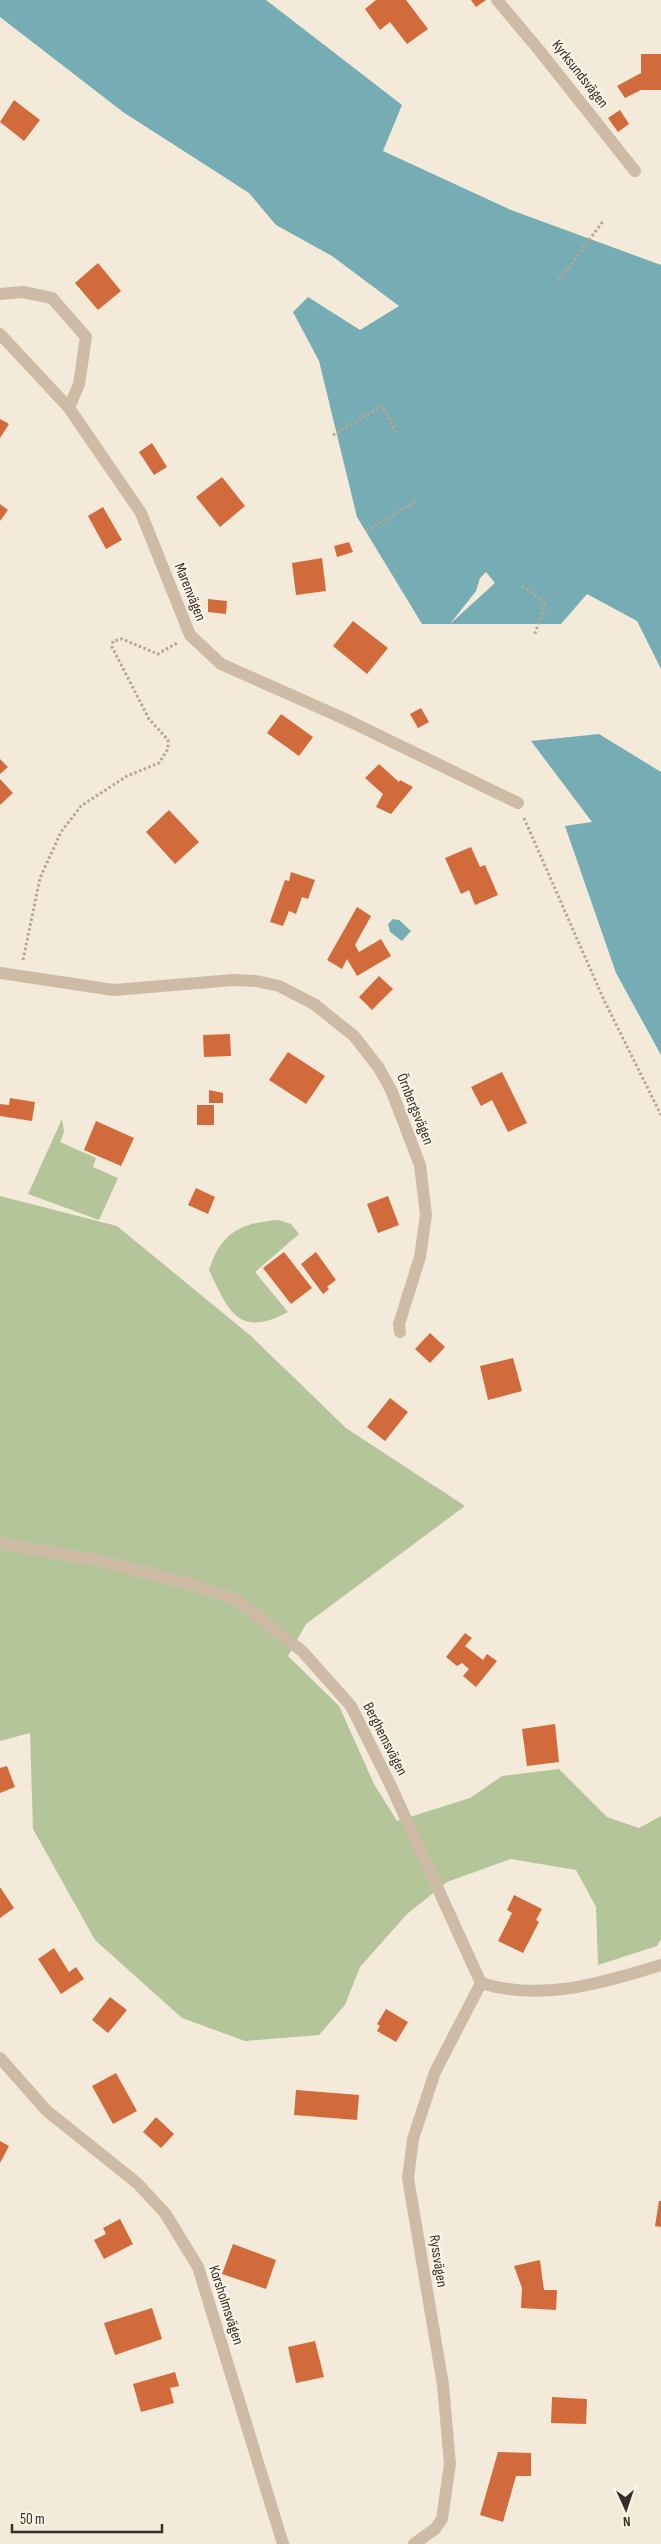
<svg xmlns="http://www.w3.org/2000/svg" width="661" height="2544" viewBox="0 0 661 2544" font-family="'Sofia Sans Condensed',sans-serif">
  <rect width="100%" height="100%" fill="#f4eada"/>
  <!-- green -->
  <path fill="#b3c599" d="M62,1119L64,1132L60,1142L96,1158L93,1167L118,1178L99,1220L28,1194Z
    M0,1196L117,1226L251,1336L346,1428L465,1506L306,1624L288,1656L339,1706L374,1784L397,1821L470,1798L502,1776L559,1769L607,1817L639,1828L661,1816V1939L657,1946L598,1965L596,1907L576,1870L511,1859L447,1882L407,1914L360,1967L345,2005L319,2035L245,2041L182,2018L95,1940L33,1829L30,1733L0,1741Z
    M278,1220L291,1224L299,1234L255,1272L288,1312C238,1339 228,1310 209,1270C221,1233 240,1223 278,1220Z"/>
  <!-- water -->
  <path fill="#76adb4" d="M0,0H266L402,105L383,151L511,210L661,265V669L637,621L587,594L561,624H422L357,517L319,361L293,312L308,297L360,330L399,306L332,256L276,225L249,193L123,112L0,17Z
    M599,734L661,772V1055L616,973L565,826L592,822L531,741Z
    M393,919L399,920L411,931L402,941L390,932L388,924Z"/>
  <!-- pier -->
  <path fill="#f4eada" d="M486,572L495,583L450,624L476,591L480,578Z"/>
  <!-- building -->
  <path fill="#d26b3b" d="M376,0H406L428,29L407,44L390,22L380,30L365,9Z
    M471,0H486L476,7Z
    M641,54H661V90H641L625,98L617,86L641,73Z
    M14,100L40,120L24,141L0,122Z
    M620,110L629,124L618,132L608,118Z
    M98,263L121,291L98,310L75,283Z
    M0,419L9,424L0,438Z
    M152,443L167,467L154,475L139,452Z
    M222,477L245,506L220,527L196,497Z
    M0,504L8,510L0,521Z
    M103,507L122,540L106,549L88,516Z
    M349,542L353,552L337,557L334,546Z
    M322,558L326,591L296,595L292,563Z
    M208,599L227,601L226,614L208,612Z
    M353,621L388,648L367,674L333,646Z
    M421,708L429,722L418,728L410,714Z
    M281,714L313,737L299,756L267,733Z
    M0,759L8,767L0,774Z
    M379,764L399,782L400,780L413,787L391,814L376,807L383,794L365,778Z
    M0,779L13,793L0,805Z
    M169,810L199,842L175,864L146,832Z
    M471,847L480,867L485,865L498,895L475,905L469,890L461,894L445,858Z
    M291,872L315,880L308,899L302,897L296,914L289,911L283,926L270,922L285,880L289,881Z
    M357,907L371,916L355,945L359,952L381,939L391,956L357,976L347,959L342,969L327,960Z
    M379,976L393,989L372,1010L359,997Z
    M230,1034L231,1056L204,1057L203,1035Z
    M288,1052L325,1076L306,1104L269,1080Z
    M502,1072L527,1123L508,1132L492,1100L481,1106L471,1087Z
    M209,1090L223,1093V1103H209Z
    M10,1098L35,1102L32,1121L0,1116V1104L9,1105Z
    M197,1105H214V1125H197Z
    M96,1121L134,1138L121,1166L84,1150Z
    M196,1188L215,1197L208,1214L188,1205Z
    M388,1196L399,1225L378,1233L367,1204Z
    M284,1252L312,1288L291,1304L263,1268Z
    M316,1252L336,1280L327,1287L329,1289L323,1294L301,1264Z
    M430,1333L445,1347L430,1363L415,1349Z
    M513,1358L522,1391L488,1400L480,1366Z
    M390,1398L408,1412L385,1441L367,1427Z
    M465,1633L472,1638L465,1646L483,1660L487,1654L497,1661L476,1687L463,1676L469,1669L462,1663L457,1666L446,1657Z
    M555,1724L559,1762L527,1766L522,1729Z
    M7,1766L15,1787L0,1793V1768Z
    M0,1887L14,1908L0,1918Z
    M514,1895L542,1909L536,1920L539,1922L523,1953L498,1941L512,1913L507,1910Z
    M54,1948L69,1972L76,1967L84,1979L61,1994L38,1959Z
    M110,1997L127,2010L108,2033L92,2020Z
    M386,2009L408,2022L396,2042L377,2031L380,2026L377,2024Z
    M116,2073L137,2111L113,2124L92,2086Z
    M296,2090L359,2095L357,2120L294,2115Z
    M156,2117L174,2134L161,2148L143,2132Z
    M0,2141L9,2146L0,2163Z
    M659,2201H661V2227L655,2226Z
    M120,2219L133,2244L104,2259L94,2240L106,2234L103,2228Z
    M233,2244L276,2260L266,2289L222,2274Z
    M540,2260L544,2290H557L556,2310L521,2308L522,2288L514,2266Z
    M152,2308L162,2339L115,2355L104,2323Z
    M315,2341L324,2377L296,2383L288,2347Z
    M175,2372L179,2386L170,2388L174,2403L141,2412L133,2384Z
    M552,2397L587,2399L586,2424L551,2423Z
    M498,2452L531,2453V2476H516L503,2522L480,2515Z"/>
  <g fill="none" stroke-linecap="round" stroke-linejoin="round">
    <!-- path -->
    <path stroke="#baa58f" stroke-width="3" stroke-dasharray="2.5 2.5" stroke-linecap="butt" d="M559,280L604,220
      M333,435L382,406L396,432
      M366,531L418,500
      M522,586L546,602L534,636
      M524,818L603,998L661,1115
      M23,960L40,878L61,832L81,806L127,776L159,763L168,749V740L149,719L112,647L113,641L122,639L158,654L177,643"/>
    <!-- minor -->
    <path stroke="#cebba5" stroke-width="12" d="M497,0L539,50L635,171
      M0,294L23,292L52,298L86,337L79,384L69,408
      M0,334L69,408L141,513L190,635L221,664L345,719L518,803
      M0,973L114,990L233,980L256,981L279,986L314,1004L354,1036L379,1068L392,1092L420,1165L426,1215L420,1257L399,1324L400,1332
      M0,1543L102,1561L194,1585L237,1600L302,1651L351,1706L390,1784L481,1983C541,2002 603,1983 661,1965
      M0,2058L47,2111L137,2183L165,2213L198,2267L283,2544
      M414,2544L435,2529L442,2519L450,2464L443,2385L408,2178L413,2139L435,2072L481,1983"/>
  </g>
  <g text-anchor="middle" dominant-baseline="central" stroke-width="4.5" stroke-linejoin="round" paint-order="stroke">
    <!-- street labels -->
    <g font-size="15" fill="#392e27" stroke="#fbf4e7">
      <text transform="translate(580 74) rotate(52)">Kyrksundsvägen</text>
      <text transform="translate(190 592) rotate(68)">Marenvägen</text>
      <text transform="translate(415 1109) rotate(68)">Örnbergsvägen</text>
      <text transform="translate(385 1739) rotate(63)">Berghemsvägen</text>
      <text transform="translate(438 2261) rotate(81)">Ryssvägen</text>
      <text transform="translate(226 2305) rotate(72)">Korsholmsvägen</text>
    </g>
  </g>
  <!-- north arrow -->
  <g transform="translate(626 2509) rotate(177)" stroke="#fbf4e7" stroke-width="4" paint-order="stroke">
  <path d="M0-4L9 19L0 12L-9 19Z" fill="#392e27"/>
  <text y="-8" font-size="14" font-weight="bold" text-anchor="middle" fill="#392e27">N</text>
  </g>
  <!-- scale -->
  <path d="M12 2524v8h150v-8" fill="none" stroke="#392e27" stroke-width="2.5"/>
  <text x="20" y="2524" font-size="15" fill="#392e27" stroke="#fbf4e7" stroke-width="4" paint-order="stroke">50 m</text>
</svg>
